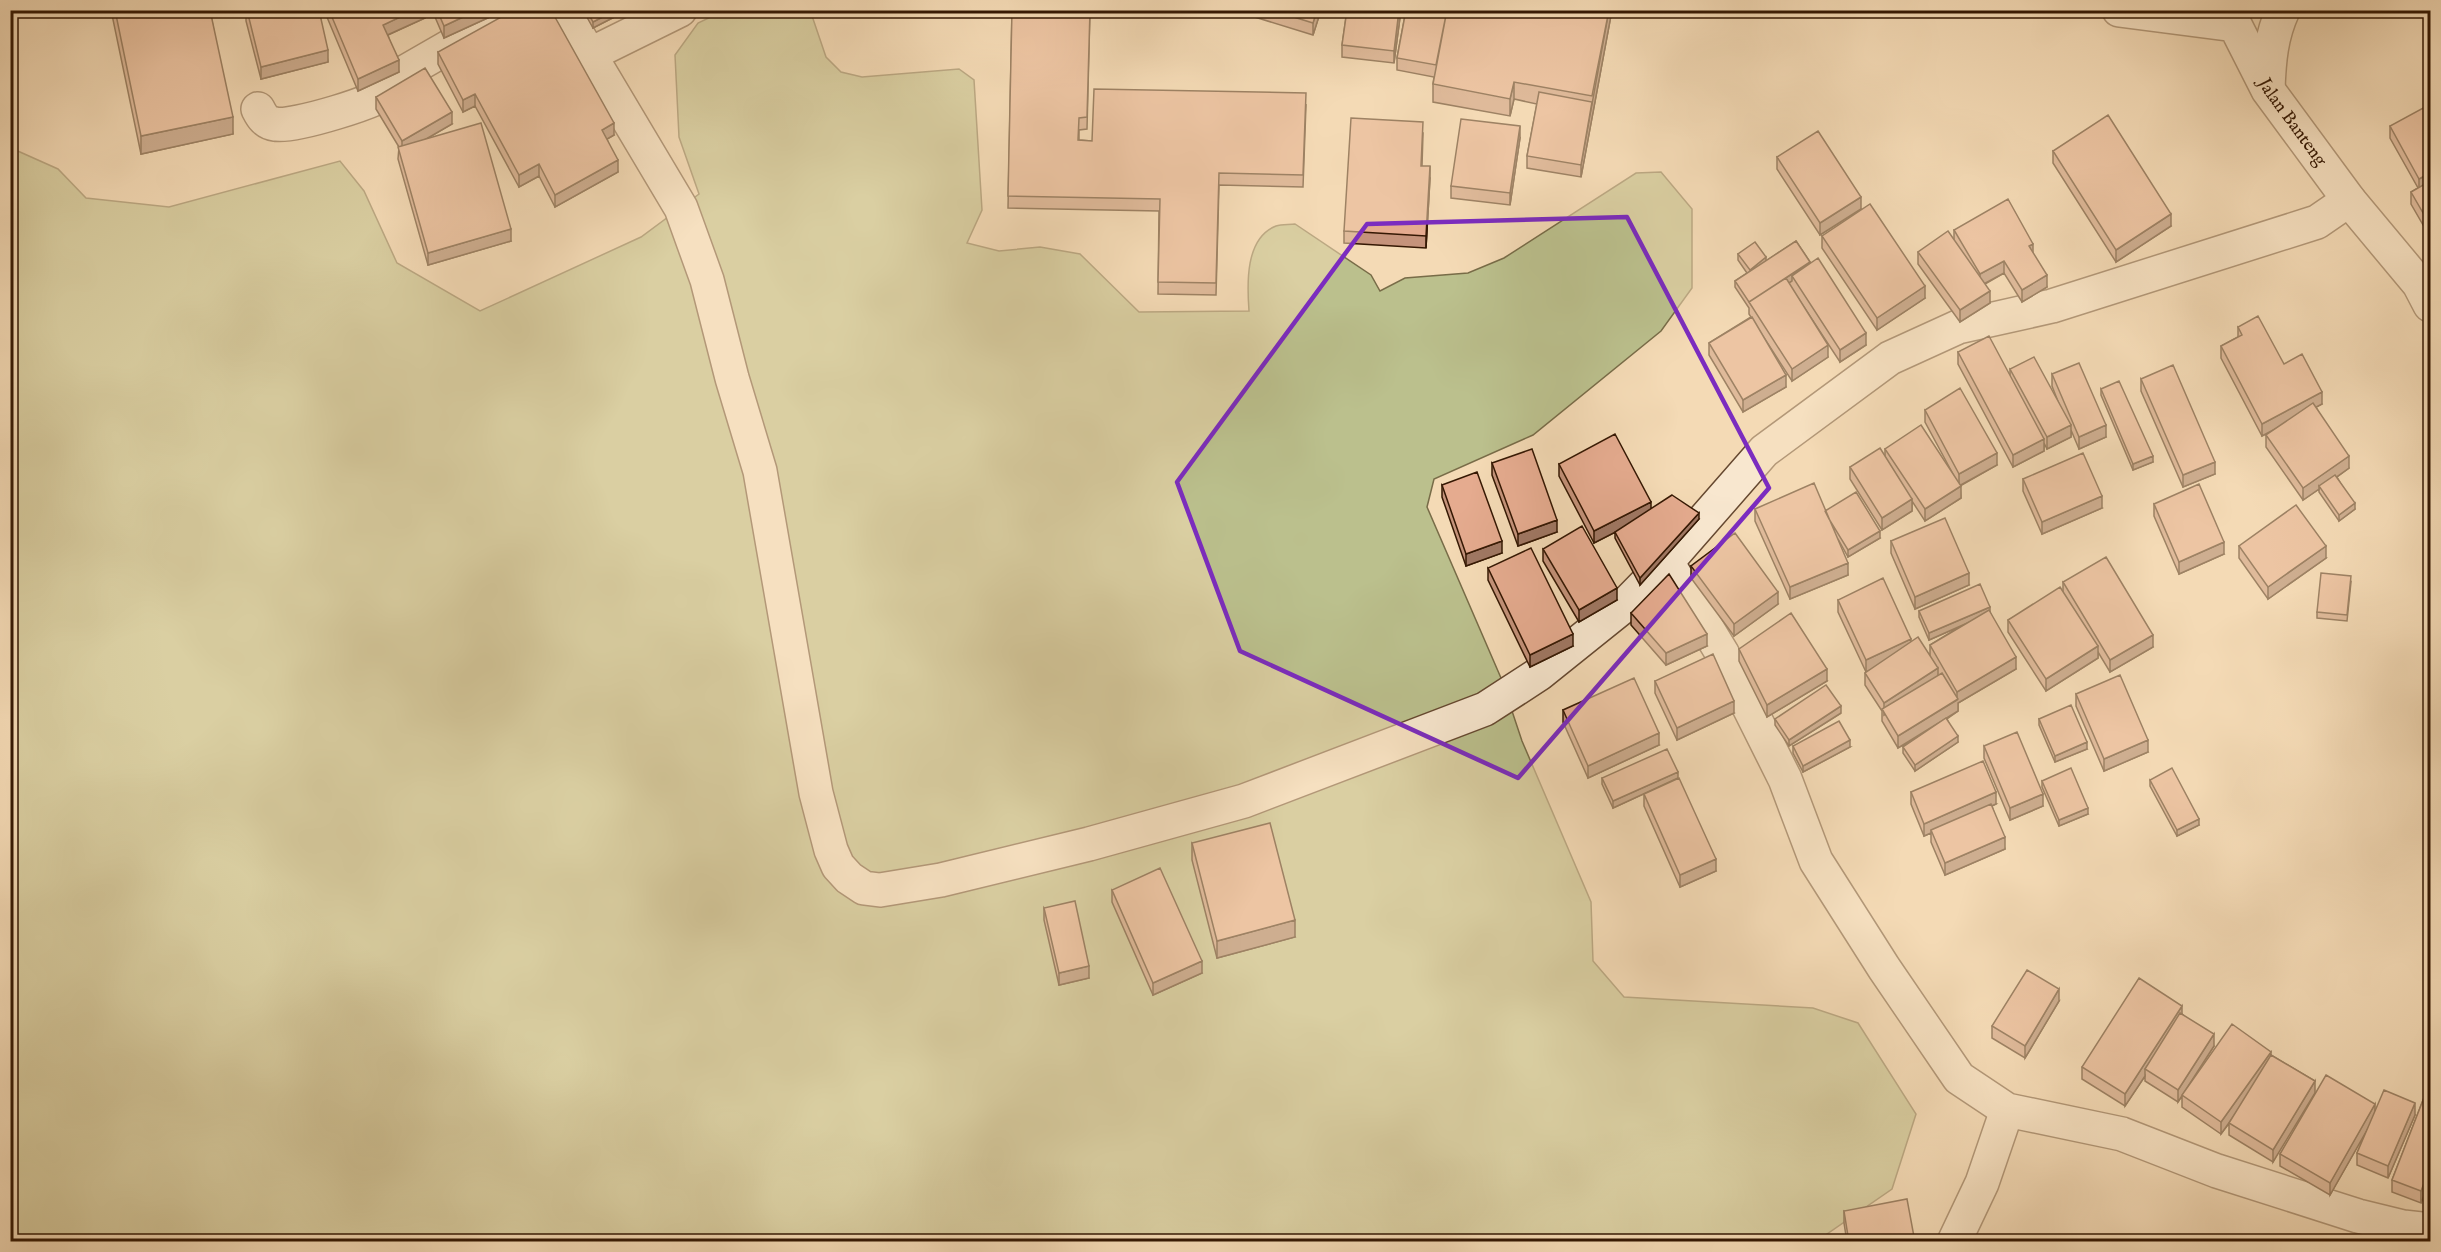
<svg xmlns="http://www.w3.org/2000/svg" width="2441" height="1252" viewBox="0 0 2441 1252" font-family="'IM FELL English',serif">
  <rect width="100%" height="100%" fill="#f4dab5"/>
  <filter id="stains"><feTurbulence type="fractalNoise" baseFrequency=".00333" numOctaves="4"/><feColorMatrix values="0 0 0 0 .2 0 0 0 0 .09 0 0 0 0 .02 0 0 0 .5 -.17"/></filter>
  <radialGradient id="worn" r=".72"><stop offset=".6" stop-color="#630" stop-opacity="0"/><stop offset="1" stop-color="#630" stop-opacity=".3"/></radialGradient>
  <!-- green -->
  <path fill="#bbc08d" stroke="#786c48" stroke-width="1.5" d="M810,10L826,57L841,72L862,77L959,69L974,80L982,210L967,243L999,251L1040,247L1080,254L1139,312L1249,311C1247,284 1245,238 1276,226C1282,224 1290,225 1295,224L1371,275L1380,291L1405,278L1468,273L1504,258L1636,173L1661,172L1692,209V288L1661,331L1533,435L1434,479L1427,507L1501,678L1522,741L1591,902L1593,961L1624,997L1813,1008L1858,1023L1916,1114L1892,1189L1824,1236L1798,1242H11V148L58,169L86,198L169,207L340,161L364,191L397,263L480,311L641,237L699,194L679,137L675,55L698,23L723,11Z"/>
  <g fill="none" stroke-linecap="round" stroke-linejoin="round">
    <!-- minor casing -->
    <g stroke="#654830" stroke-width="36">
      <g id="minor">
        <path d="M563,10L681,208L707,280L732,378L760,471L816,793L831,850L838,866L849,878L864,888L880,890L941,880L1089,844L1244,801L1485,709L1539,674L1625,605L1667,562L1764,451L1890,358L1958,327L2052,306L2317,222L2349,200"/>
        <path id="s1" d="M2119,10L2235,25L2268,90L2349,200L2419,284L2430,305"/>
        <path d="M589,55L680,10"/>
        <path d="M2268,89C2269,61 2271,36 2283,10"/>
        <path d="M258,109C262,117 266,123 275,124C292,128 381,101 394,88C399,84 402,77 405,72L513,10"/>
        <path d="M1667,562L1722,653L1785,779L1816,861L1884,968L1959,1078L2007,1110L2122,1134L2217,1171L2358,1216L2403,1227L2430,1230"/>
        <path d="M1954,1242L1982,1183L2007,1110"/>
      </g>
    </g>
    <!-- minor -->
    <use href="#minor" stroke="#f8e7cf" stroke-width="33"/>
  </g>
  <!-- wall -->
  <path fill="#c5937b" stroke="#351803" stroke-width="1.5" d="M111,10H210L233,134L141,154Z
    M246,10H319L328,62L261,79L246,21Z
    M324,10H425V18L388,35L399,72L358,91Z
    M432,10H505L444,38Z
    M583,10H628L593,28Z
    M1012,10H1090L1087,129L1079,130V140L1092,141L1306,105L1303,187L1219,185L1216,295L1158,294L1159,211L1008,208Z
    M1232,10H1321L1313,35Z
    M1347,10H1401L1394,63L1342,57V45Z
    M1406,10H1612L1581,177L1527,168V156L1537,104L1514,99L1510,116L1433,102V84L1434,77L1397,70V58Z
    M438,52L614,135L607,139L618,172L555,207L539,176L519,187L475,106L463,112L438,64Z
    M376,97L452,124L426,139L511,241L428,265L398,159L399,147L376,109Z
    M2430,110V237L2411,204V192L2418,188L2390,138V126L2429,116V111Z
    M1423,134L1422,166L1430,178L1426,248L1344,243V231Z
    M1520,138L1510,205L1451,198V186Z
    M2053,151L2171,226L2116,262L2053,163Z
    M1777,157L1861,209L1820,235L1777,169Z
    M1954,230L2033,253L2047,287L2022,302L2004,273L1985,284L1990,303L1960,322L1918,264V252L1954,241Z
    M1822,236L1925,298L1877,330L1822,248Z
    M1796,241L1866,345L1840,362L1798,298L1828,357L1792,381L1759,330L1786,387L1743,412L1709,355V343L1751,317L1749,314V308L1735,287V281L1747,273L1738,260V254L1766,261Z
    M2238,327L2284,364L2322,404L2316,407L2349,468L2337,477L2355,509L2339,521L2319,492V489L2303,500L2266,447V435L2273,430L2262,436L2221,358V346L2238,337Z
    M1958,352L2010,376V369L2059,404L2052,386V374L2106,437L2079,449L2071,430V437L2047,449L2044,443V451L2013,467L1958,364Z
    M2141,379L2215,474L2183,487L2141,391Z
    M2101,389L2153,462L2133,470L2101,395Z
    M1925,410L1997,465L1960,486L1961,498L1925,521L1912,501V511L1882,530L1850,479V467L1885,457V449L1953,474L1925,422Z
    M1492,463L1557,532L1518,546L1492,475Z
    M1559,464L1651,508L1699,519L1640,585L1615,538V532L1594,543L1559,476Z
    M2023,479L2102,508L2042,534L2023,491Z
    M1442,485L1502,553L1466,566L1442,497Z
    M2154,504L2224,554L2179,574L2154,516Z
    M1755,509L1825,511L1880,538L1848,557L1838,539L1848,575L1790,599L1755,521Z
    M1891,541L1969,585L1915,609L1891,553Z
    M2239,546L2326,558L2268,599L2239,558Z
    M1543,549L1617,600L1579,622L1543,561Z
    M1691,566L1778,604L1734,636L1691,578Z
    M1488,568L1573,646L1530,667L1488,580Z
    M2063,582L2153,647L2110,672L2098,652V658L2046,691L2008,632V620L2063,593Z
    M2351,582L2347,621L2317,618V612Z
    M1838,600L1911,642L1930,655V645L1963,625L1929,640L1919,617V611L1990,612L2016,669L1958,703V711L1947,719L1958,742L1915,771L1903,753V747L1924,733L1898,748L1882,721V711L1865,685V673L1866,672L1838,612Z
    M1631,613L1707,646L1666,665L1631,625Z
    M1739,649L1827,681L1767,717L1739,661Z
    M1655,681L1734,713L1677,740L1655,693Z
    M2076,694L2148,752L2104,771L2076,706Z
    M1563,710L1659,745L1588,778L1563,722Z
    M1841,713L1789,746L1775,725V719Z
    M2039,719L2087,749L2055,762L2039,725Z
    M1793,746L1850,747L1803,772L1793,753Z
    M1984,746L2043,806L2010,820L1984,758Z
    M1602,778H1678L1613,808L1602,784Z
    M2150,780L2199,825L2177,836L2150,786Z
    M2042,781L2088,814L2059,826L2042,787Z
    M1911,792L1996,804L1992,806L2005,849L1945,875L1931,842V833L1924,836L1911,804Z
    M1644,794L1716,871L1680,887L1644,806Z
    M1192,843L1295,937L1217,958L1192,860Z
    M1112,890L1202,973L1153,995L1112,902Z
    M1044,908L1089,978L1059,985L1044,920Z
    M2059,1001L2025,1058L1992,1038V1026Z
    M2182,1014L2214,1046L2189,1084L2271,1055L2315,1081L2273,1162L2229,1135V1123L2234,1117L2221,1134L2182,1107V1096L2178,1102L2145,1081V1076L2125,1106L2082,1079V1067Z
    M2425,1095L2421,1203L2392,1192V1180Z
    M2375,1111L2415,1115L2388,1178L2357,1165V1153L2367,1130L2330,1195L2280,1166V1154Z
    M1844,1211L1915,1242H1847L1844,1223Z"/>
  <!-- shaded-wall -->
  <path fill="#a07864" stroke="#351803" stroke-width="1.5" d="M415,10H425V18L383,37V25Z
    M478,10H505L444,38V26Z
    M616,10H628L593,28V22Z
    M1317,10H1321L1313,35V23Z
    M1399,10H1401L1394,63V51Z
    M1609,10H1612L1581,177V165Z
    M15,32V44L10,46V34Z
    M328,50V62L261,79V67Z
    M399,60V72L358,91V79Z
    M1514,82V99L1510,116V99Z
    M475,94V106L463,112V100Z
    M452,112V124L402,153V141Z
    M233,117V134L141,154V136Z
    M614,123V135L602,142V130Z
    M1520,126V138L1510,205V193Z
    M618,160V172L555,207V195Z
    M539,164V176L519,187V175Z
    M1430,166V178L1426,248V236Z
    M2430,173V185L2419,191V179Z
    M1861,197V209L1820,235V223Z
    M2171,214V226L2116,262V250Z
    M511,229V241L428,265V253Z
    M2033,244V256L2029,246Z
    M1766,257V263L1750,276V270Z
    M2004,261V273L1980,286V274Z
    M1810,262L1792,276V281L1752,306L1749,302Z
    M2047,275V287L2022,302V290Z
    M1925,286V298L1877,330V318Z
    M1990,291V303L1960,322V310Z
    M1866,333V345L1840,362V350Z
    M1828,345V357L1792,381V369Z
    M1786,375V387L1743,412V400Z
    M2322,392V404L2262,436V424Z
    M2071,425V437L2047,449V437Z
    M2106,425V437L2079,449V437Z
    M2044,439V451L2013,467V455Z
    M1997,453V465L1959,486V474Z
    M2153,456V462L2133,470V464Z
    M2349,456V468L2321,488L2319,486V489L2303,500V488Z
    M2215,462V474L2183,487V475Z
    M1961,486V498L1925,521V509Z
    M2102,496V508L2042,534V522Z
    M1912,499V511L1882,530V518Z
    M1651,502V514L1594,543V531Z
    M2355,503V509L2339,521V515Z
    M1699,513V519L1640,585V578Z
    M1557,520V532L1518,546V534Z
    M1880,531V538L1848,557V550Z
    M1502,541V553L1466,566V554Z
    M2224,542V554L2179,574V562Z
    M2326,546V558L2268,599V587Z
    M1848,563V575L1790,599V587Z
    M1969,573V585L1915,609V597Z
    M1617,588V600L1579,622V610Z
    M1778,592V604L1734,636V624Z
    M1990,607V613L1929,640V633Z
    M1573,634V646L1530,667V655Z
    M1707,634V646L1666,665V653Z
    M2153,635V647L2110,672V660Z
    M1911,639V651L1866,672V660Z
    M2098,646V658L2046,691V679Z
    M2016,657V669L1958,703V711L1898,748V736L1957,700V692Z
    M1938,668V680L1884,715V703Z
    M1827,669V681L1767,717V705Z
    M1734,701V713L1677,740V728Z
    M1841,706V713L1789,746V740Z
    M1659,733V745L1588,778V766Z
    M1958,736V742L1915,771V765Z
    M1850,740V747L1803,772V766Z
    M2148,740V752L2104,771V759Z
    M2087,742V749L2055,762V756Z
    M1678,772V778L1613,808V801Z
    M1996,792V804L1932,832L1931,830V833L1924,836V824Z
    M2043,794V806L2010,820V808Z
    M2088,808V814L2059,826V820Z
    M2199,819V825L2177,836V830Z
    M2005,837V849L1945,875V863Z
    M1716,859V871L1680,887V875Z
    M1295,920V937L1217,958V941Z
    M1202,961V973L1153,995V983Z
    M1089,966V978L1059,985V973Z
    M2059,989V1001L2025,1058V1046Z
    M2182,1006V1018L2145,1069V1076L2125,1106V1094Z
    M2214,1034V1046L2178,1102V1090Z
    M2271,1052V1064L2221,1134V1122Z
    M2315,1081V1093L2273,1162V1150Z
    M2415,1103V1115L2388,1178V1166Z
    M2375,1104V1116L2330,1195V1183Z
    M2430,1168V1180L2421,1203V1191Z"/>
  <!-- building -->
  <path fill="#e5ab8f" stroke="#351803" stroke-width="1.5" d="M115,10H210L233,117L141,136Z
    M247,10H319L328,50L261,67Z
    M329,10H415L383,25L399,60L358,79Z
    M437,10H478L444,26Z
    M514,10H551L614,123L602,130L618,160L555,195L539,164L519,175L475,94L463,100L438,52Z
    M586,10H616L593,22Z
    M1012,10H1090L1087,117L1079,118L1078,140L1092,141L1094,89L1306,93L1303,175L1219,173L1216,283L1158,282L1160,199L1008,196Z
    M1271,10H1317L1313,23Z
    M1347,10H1399L1394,51L1342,45Z
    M1406,10H1447L1436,65L1397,58Z
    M1447,10H1609L1592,96L1514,82L1510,99L1433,84Z
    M10,23L15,32L10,34Z
    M425,68L452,112L402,141L376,97Z
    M1539,92L1592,102L1581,165L1527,156Z
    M2425,107L2430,118V173L2419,179L2390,126Z
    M2108,115L2171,214L2116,250L2053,151Z
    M1351,118L1423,122L1421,166H1430L1426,236L1344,231Z
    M1461,119L1520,126L1510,193L1451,186Z
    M481,123L511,229L428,253L398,147Z
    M1818,131L1861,197L1820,223L1777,157Z
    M2430,181V225L2411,192Z
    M2008,199L2033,244L2029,246L2047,275L2022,290L2004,261L1980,274L1954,230Z
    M1870,204L1925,286L1877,318L1822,236Z
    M1948,231L1990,291L1960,310L1918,252Z
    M1796,241L1810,262L1749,302L1735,281Z
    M1755,242L1766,257L1750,270L1738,254Z
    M1818,258L1866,333L1840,350L1792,276Z
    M1786,278L1828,345L1792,369L1749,302Z
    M2258,316L2284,364L2302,354L2322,392L2262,424L2221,346L2242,335L2238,327Z
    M1752,317L1786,375L1743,400L1709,343Z
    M1989,336L2044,439L2013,455L1958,352Z
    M2034,357L2071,425L2047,437L2010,369Z
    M2079,363L2106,425L2079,437L2052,374Z
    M2173,365L2215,462L2183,475L2141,379Z
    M2119,381L2153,456L2133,464L2101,389Z
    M1960,388L1997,453L1959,474L1925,410Z
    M2313,403L2349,456L2303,488L2266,435Z
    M1921,425L1961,486L1925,509L1885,449Z
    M1615,434L1651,502L1594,531L1559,464Z
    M1880,448L1912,499L1882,518L1850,467Z
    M1532,449L1557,520L1518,534L1492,463Z
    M2083,453L2102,496L2042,522L2023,479Z
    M1477,472L1502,541L1466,554L1442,485Z
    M2335,475L2355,503L2339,515L2319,486Z
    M1814,483L1848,563L1790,587L1755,509Z
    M2199,484L2224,542L2179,562L2154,504Z
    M1856,492L1880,531L1848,550L1829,519L1825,511Z
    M1672,495L1699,513L1640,578L1615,532Z
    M2296,505L2326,546L2268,587L2239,546Z
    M1945,518L1969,573L1915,597L1891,541Z
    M1582,526L1617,588L1579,610L1543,549Z
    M1735,533L1778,592L1734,624L1691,566Z
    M1531,548L1573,634L1530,655L1488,568Z
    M2106,557L2153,635L2110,660L2063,582Z
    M2321,573L2351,576L2347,615L2317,612Z
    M1669,574L1707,634L1666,653L1631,613Z
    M1883,578L1911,639L1866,660L1838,600Z
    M1980,584L1990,607L1929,633L1919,611Z
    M2060,587L2098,646L2046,679L2008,620Z
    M1989,610L2016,657L1957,692L1930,645Z
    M1791,613L1827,669L1767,705L1739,649Z
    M1918,637L1938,668L1884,703L1865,673Z
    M1713,654L1734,701L1677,728L1655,681Z
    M1942,673L1958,699L1898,736L1882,709Z
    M2120,675L2148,740L2104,759L2076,694Z
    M1634,678L1659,733L1588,766L1563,710Z
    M1826,685L1841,706L1789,740L1775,719Z
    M2071,705L2087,742L2055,756L2039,719Z
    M1946,718L1958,736L1915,765L1903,747Z
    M1839,721L1850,740L1803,766L1793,746Z
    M2017,732L2043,794L2010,808L1984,746Z
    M1667,749L1678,772L1613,801L1602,778Z
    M1983,761L1996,792L1924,824L1911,792Z
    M2071,768L2088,808L2059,820L2042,781Z
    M2172,768L2199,819L2177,830L2150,780Z
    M1679,778L1716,859L1680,875L1644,794Z
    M1991,804L2005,837L1945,863L1931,830Z
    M1270,823L1295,920L1217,941L1192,843Z
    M1160,868L1202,961L1153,983L1112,890Z
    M1075,901L1089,966L1059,973L1044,908Z
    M2027,970L2059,989L2025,1046L1992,1026Z
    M2139,978L2182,1006L2125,1094L2082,1067Z
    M2180,1013L2214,1034L2178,1090L2145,1069Z
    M2232,1024L2271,1052L2221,1122L2182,1095Z
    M2271,1055L2315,1081L2273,1150L2229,1123Z
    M2326,1075L2375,1104L2330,1183L2280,1154Z
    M2384,1090L2415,1103L2388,1166L2357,1153Z
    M2425,1095L2430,1097V1168L2421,1191L2392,1180Z
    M1907,1199L1915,1242H1849L1844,1211Z"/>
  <!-- marked area -->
  <path d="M0 0H2441V1252H0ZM1627,217L1769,488L1518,778L1240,651L1177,482L1367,224Z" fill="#f4dab5" fill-opacity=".55" fill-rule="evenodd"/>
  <path fill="none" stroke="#7b2cbf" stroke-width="4.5" stroke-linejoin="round" d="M1627,217L1769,488L1518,778L1240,651L1177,482L1367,224Z"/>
  <g text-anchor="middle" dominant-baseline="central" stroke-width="4.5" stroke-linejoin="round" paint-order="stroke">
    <!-- street labels -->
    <g font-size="18" fill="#351803" stroke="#f8e7cf">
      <text stroke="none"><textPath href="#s1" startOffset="230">Jalan Banteng</textPath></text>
    </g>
  </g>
  <!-- margin -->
  <rect width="2441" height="1252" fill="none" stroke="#f4dab5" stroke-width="36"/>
  <rect x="12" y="12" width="2417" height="1228" fill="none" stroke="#351803" stroke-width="3"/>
  <rect x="18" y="18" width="2405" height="1216" fill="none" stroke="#351803" stroke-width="1.5"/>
  <rect width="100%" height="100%" filter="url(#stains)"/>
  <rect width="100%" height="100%" fill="url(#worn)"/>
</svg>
